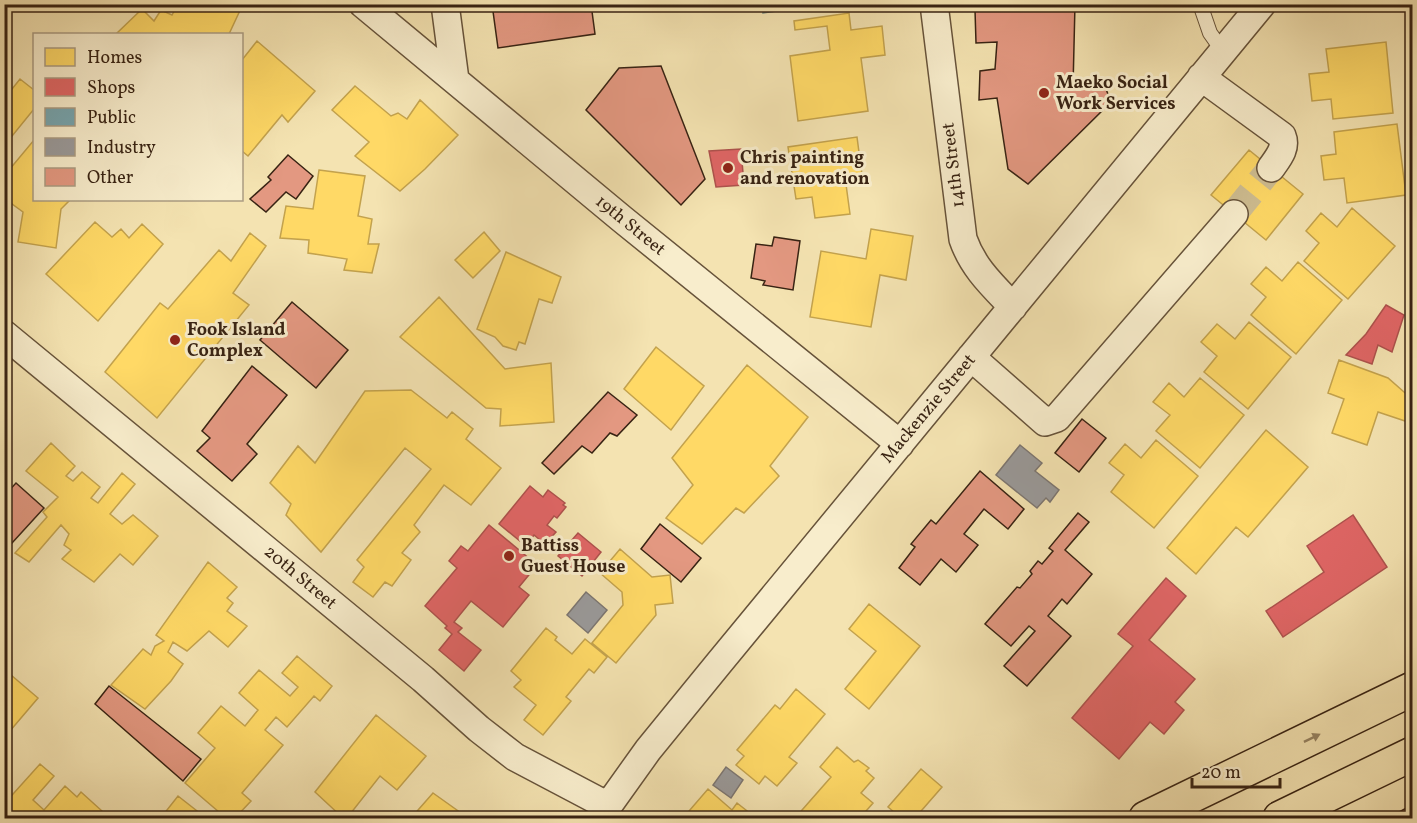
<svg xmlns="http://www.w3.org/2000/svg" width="1417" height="823" viewBox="0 0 1417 823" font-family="Vollkorn,serif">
  <rect width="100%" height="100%" fill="#f4e3b1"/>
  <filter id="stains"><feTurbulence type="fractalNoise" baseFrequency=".00333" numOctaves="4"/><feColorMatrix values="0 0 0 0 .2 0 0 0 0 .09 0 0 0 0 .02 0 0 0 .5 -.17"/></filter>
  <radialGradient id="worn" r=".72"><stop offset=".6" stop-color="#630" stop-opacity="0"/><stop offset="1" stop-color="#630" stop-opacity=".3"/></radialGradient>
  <!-- homes -->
  <path fill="#ffd966" stroke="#c3a24d" stroke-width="1.5" d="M178,4H243L229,34H116L142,9L154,21L161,10L172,15Z
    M849,13L851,30L882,26L885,55L861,58L868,111L798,121L790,56L830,50L827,26L795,30L794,21Z
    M257,41L315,91L288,122L282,115L248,156L242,151V60Z
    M1386,42L1393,113L1333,119L1331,99L1312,101L1309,74L1329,72L1326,49Z
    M20,79L34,90V109L4,146V99Z
    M355,86L391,116L398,113L407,119L420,100L458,135L425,169L400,191L355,156L369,142L332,110Z
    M1397,124L1406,195L1347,203L1344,178L1324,180L1321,156L1336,154L1334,132Z
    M857,137L862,175L845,177L850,214L815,218L812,197L796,199L788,147Z
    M34,140V200H70L61,209L56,248L18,242L23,212L4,198V176Z
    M1249,150L1303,194L1266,240L1211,195Z
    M319,170L365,176L358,216L372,219L368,244H379L372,273L344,270L347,259L308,253L309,240L280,238L286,206L313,209Z
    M1352,208L1395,246L1348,299L1304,261L1319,243L1306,231L1321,213L1337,227Z
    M95,222L112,237L121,229L129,238L142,224L163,244L98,321L46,274Z
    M871,229L913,236L906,280L880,275L871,327L810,317L821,251L866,259Z
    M484,232L500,251L473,278L455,260Z
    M250,233L266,246L233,293L249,305L157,418L105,372L160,303L168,309L219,250L231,261Z
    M506,252L561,277L552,303L539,299L525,344L519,342L516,350L503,346L495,337L477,329Z
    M1298,262L1342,300L1296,354L1251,315L1266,297L1251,284L1266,267L1282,281Z
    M439,297L505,369L551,363L554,422L500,426L501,409L486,408L400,337Z
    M1249,322L1291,357L1248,409L1204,372L1217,356L1201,342L1217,324L1235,339Z
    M656,347L704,386L671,430L624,389Z
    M1339,360L1388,378L1412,399V411L1408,422L1378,412L1367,445L1332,433L1344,399L1328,393Z
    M747,365L808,417L770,466L779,476L744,513L736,508L702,544L666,518L693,485L672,458Z
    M1200,378L1244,415L1200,468L1156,431L1170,415L1153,402L1169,383L1184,397Z
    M411,390L447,418L452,412L473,429L466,439L501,468L471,505L444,485L414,525L420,532L402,553L411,560L392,586L385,582L373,597L353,582L364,567L357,560L431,469L405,448L321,552L286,515L291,504L270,483L298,446L315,463L365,391Z
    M1266,430L1308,467L1248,537L1236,527L1196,574L1167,548Z
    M1156,440L1198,476L1154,528L1111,492L1124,475L1109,463L1125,444L1141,458Z
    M51,443L75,466L66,476L73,481L82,472L100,487L91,498L98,503L122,473L135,484L110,514L122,524L133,515L158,536L133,565L120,554L94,582L62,559L71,550L64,545L69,534L61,525L29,562L15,553L47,517L43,512L58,497L26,471Z
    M620,549L652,577L670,575L673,603L655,605L656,615L616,663L592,643L623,605L622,592L600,573Z
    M208,562L237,587L227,598L233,603L227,611L247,626L228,647L209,631L187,651L173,642L168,652L183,664L171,681L145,709L111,685L143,649L151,655L155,646L164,641L156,635Z
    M869,604L920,646L869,709L845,689L876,651L849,629Z
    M546,628L557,637L555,640L572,654L585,639L607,657L594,673L589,669L566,697L571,701L543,735L524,720L536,705L514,687L521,680L511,671Z
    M297,656L332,686L320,701L314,696L287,727L276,717L265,730L283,745L242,793L251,801L235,818H226L185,783L215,748L198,733L221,706L245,726L258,710L239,693L259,670L290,696L298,687L282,673Z
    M4,669L38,698L4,738Z
    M796,689L825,714L789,757L797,763L777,786L765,776L759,784L736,765L744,756L737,750L775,705L780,709Z
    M376,715L426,756L397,790L380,776L347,818H343L315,792Z
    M837,747L854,762L858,760L869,768L866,771L874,778L861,793L873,803L860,818H795L831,777L820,767Z
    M40,764L54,776L33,800L44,810L65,786L77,797L81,792L102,811L96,818H4V804Z
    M921,769L942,787L915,818H901L888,807Z
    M708,789L732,810L737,803L756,818H683Z
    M433,793L468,818H411Z
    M178,796L206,818H167L163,815Z"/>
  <!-- shops -->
  <path fill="#e06666" stroke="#ae524d" stroke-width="1.5" d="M741,149L744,185L716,187L709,151Z
    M1386,305L1404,315L1392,352L1378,345L1372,364L1346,355L1366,334Z
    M530,486L543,497L548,490L565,503L563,505L566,507L557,518L554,516L547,525L556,532L545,544L534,535L526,546L499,524Z
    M1353,515L1387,567L1283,637L1266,611L1324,572L1307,546Z
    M489,525L537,565L519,587L529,595L503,627L471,601L454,622L462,628L458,632L481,650L464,671L439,650L452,634L445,628L447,626L425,606L457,568L449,561L461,546L468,551Z
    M578,533L601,552L582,576L558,556Z
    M1166,578L1186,596L1149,640L1195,679L1175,702L1184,710L1164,734L1150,722L1119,759L1072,718L1133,646L1118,634Z"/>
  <!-- public -->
  <path fill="#76a5af" stroke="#637e80" stroke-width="1.5" d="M763,4H828L763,13Z"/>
  <!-- industry -->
  <path fill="#999" stroke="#7c7671" stroke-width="1.5" d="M1020,445L1042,463L1035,471L1059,490L1050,502L1046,498L1037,508L996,475Z
    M586,592L607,610L588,633L567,615Z
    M726,767L743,780L731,798L713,785Z"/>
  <!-- building -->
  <path fill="#e39881" stroke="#382313" stroke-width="1.5" d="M492,4H555L556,10L591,4L595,34L498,48Z
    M1037,4H1075L1073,88L1106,89L1111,102L1028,184L1008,169L997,98L979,100L980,71L995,69L997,42L976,43L975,10Z
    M661,66L705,179L681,205L586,110L619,68Z
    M288,155L313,176L296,199L286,192L266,212L250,199L271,180L268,177Z
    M774,237L800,241L793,290L763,285L765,281L751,278L756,244L772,246Z
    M292,302L348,350L316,388L260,340Z
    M252,366L287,395L247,444L257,454L232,481L197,451L210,438L202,431Z
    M608,392L637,415L617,436L610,433L592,453L582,446L554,474L542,463Z
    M1082,419L1106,438L1079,472L1055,453Z
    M980,471L1024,509L1008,529L984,509L964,534L978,545L956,572L941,559L920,585L899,568L915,547L911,544L931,520L936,524Z
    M16,483L44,508L12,543L4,537V496Z
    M1078,513L1089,522L1065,550L1092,574L1067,604L1062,599L1048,616L1071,636L1027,686L1004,666L1035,631L1029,626L1011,646L985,624L1017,587L1020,588L1032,574L1030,571L1038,561L1042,564L1053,551L1049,548Z
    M660,524L701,558L681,582L641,549Z
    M109,686L201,759L183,781L95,704Z
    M1412,805V818H1388Z"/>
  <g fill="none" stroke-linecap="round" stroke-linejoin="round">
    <!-- street-tunnel -->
    <path stroke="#cebd91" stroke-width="27" stroke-dasharray="27 14" stroke-linecap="butt" d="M1234,214L1271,168"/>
    <!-- lane casing -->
    <g stroke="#67533a" stroke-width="16">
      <path id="lane" d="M1200,4L1210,33L1222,50"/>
    </g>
    <!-- street casing -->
    <g stroke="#67533a" stroke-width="30">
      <path id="street" d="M363,4L622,219L900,444
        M445,4L455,80
        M934,4L963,239C973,268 993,286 1013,307
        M1201,77L1282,136C1287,148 1278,158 1271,168
        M4,334L423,679L479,729L515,757L608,806
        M971,357L1045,422L1057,418L1234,214
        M606,818L608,806L648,750L719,663L1262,4"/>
    </g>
    <!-- primary casing -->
    <g stroke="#382313" stroke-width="36">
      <path id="primary" d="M1146,818L1412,689
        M1280,818L1412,754"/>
    </g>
    <!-- lane -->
    <use href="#lane" stroke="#f8edcc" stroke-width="14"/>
    <!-- street -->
    <use href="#street" stroke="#f8edcc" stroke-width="27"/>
    <!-- primary -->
    <use href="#primary" stroke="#f4e3b1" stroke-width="33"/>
  </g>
  <!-- one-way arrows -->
  <defs><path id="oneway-solid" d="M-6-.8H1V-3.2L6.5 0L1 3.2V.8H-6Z" transform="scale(1.5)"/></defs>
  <use fill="#968362" href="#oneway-solid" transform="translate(1312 738) rotate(-26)"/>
  <!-- markers -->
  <g fill="#8f2418" stroke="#f8edcc" stroke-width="2">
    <circle cx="1044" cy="93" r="6"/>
    <circle cx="728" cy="168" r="6"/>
    <circle cx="175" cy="340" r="6"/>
    <circle cx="509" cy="556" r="6"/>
  </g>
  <g text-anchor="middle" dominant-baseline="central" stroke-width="6" stroke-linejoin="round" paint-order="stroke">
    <!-- poi labels -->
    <g font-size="18" font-weight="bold" fill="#382313" stroke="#f8edcc" text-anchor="start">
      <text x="1056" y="83">Maeko Social<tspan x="1056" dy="21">Work Services</tspan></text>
      <text x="740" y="158">Chris painting<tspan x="740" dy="21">and renovation</tspan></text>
      <text x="187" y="330">Fook Island<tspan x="187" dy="21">Complex</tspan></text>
      <text x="521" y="546">Battiss<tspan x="521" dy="21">Guest House</tspan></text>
    </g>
    <!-- street labels -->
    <g font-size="18" fill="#382313" stroke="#f8edcc">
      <text transform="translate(954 165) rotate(-97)">14th Street</text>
      <text transform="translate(630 226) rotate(39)">19th Street</text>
      <text transform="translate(929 409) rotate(-50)">Mackenzie Street</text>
      <text transform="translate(300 578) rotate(40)">20th Street</text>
    </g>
  </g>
  <!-- margin -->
  <rect width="1417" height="823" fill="none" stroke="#f4e3b1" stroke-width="24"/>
  <rect x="6" y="6" width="1405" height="811" fill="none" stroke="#382313" stroke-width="3"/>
  <rect x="12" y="12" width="1393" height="799" fill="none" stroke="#382313" stroke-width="1.5"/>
  <!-- legend -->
  <rect x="33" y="33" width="210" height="168" fill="#f8edcc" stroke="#ab9c82" stroke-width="1.5"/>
  <rect x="45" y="48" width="30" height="18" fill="#ffd966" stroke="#ab9c82" stroke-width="1.5"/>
  <text x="87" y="63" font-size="18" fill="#382313">Homes</text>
  <rect x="45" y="78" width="30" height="18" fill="#e06666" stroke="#ab9c82" stroke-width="1.5"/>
  <text x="87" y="93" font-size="18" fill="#382313">Shops</text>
  <rect x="45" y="108" width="30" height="18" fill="#76a5af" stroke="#ab9c82" stroke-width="1.5"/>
  <text x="87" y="123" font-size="18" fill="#382313">Public</text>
  <rect x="45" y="138" width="30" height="18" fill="#999999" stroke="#ab9c82" stroke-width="1.5"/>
  <text x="87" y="153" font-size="18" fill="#382313">Industry</text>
  <rect x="45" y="168" width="30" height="18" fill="#e39881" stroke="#ab9c82" stroke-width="1.5"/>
  <text x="87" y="183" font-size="18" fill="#382313">Other</text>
  <!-- scale -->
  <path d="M1192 778v9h88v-9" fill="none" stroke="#382313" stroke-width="3"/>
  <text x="1201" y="778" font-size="18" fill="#382313" stroke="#f8edcc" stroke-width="4.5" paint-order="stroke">20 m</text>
  <rect width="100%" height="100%" filter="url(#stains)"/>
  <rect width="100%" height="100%" fill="url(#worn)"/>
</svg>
